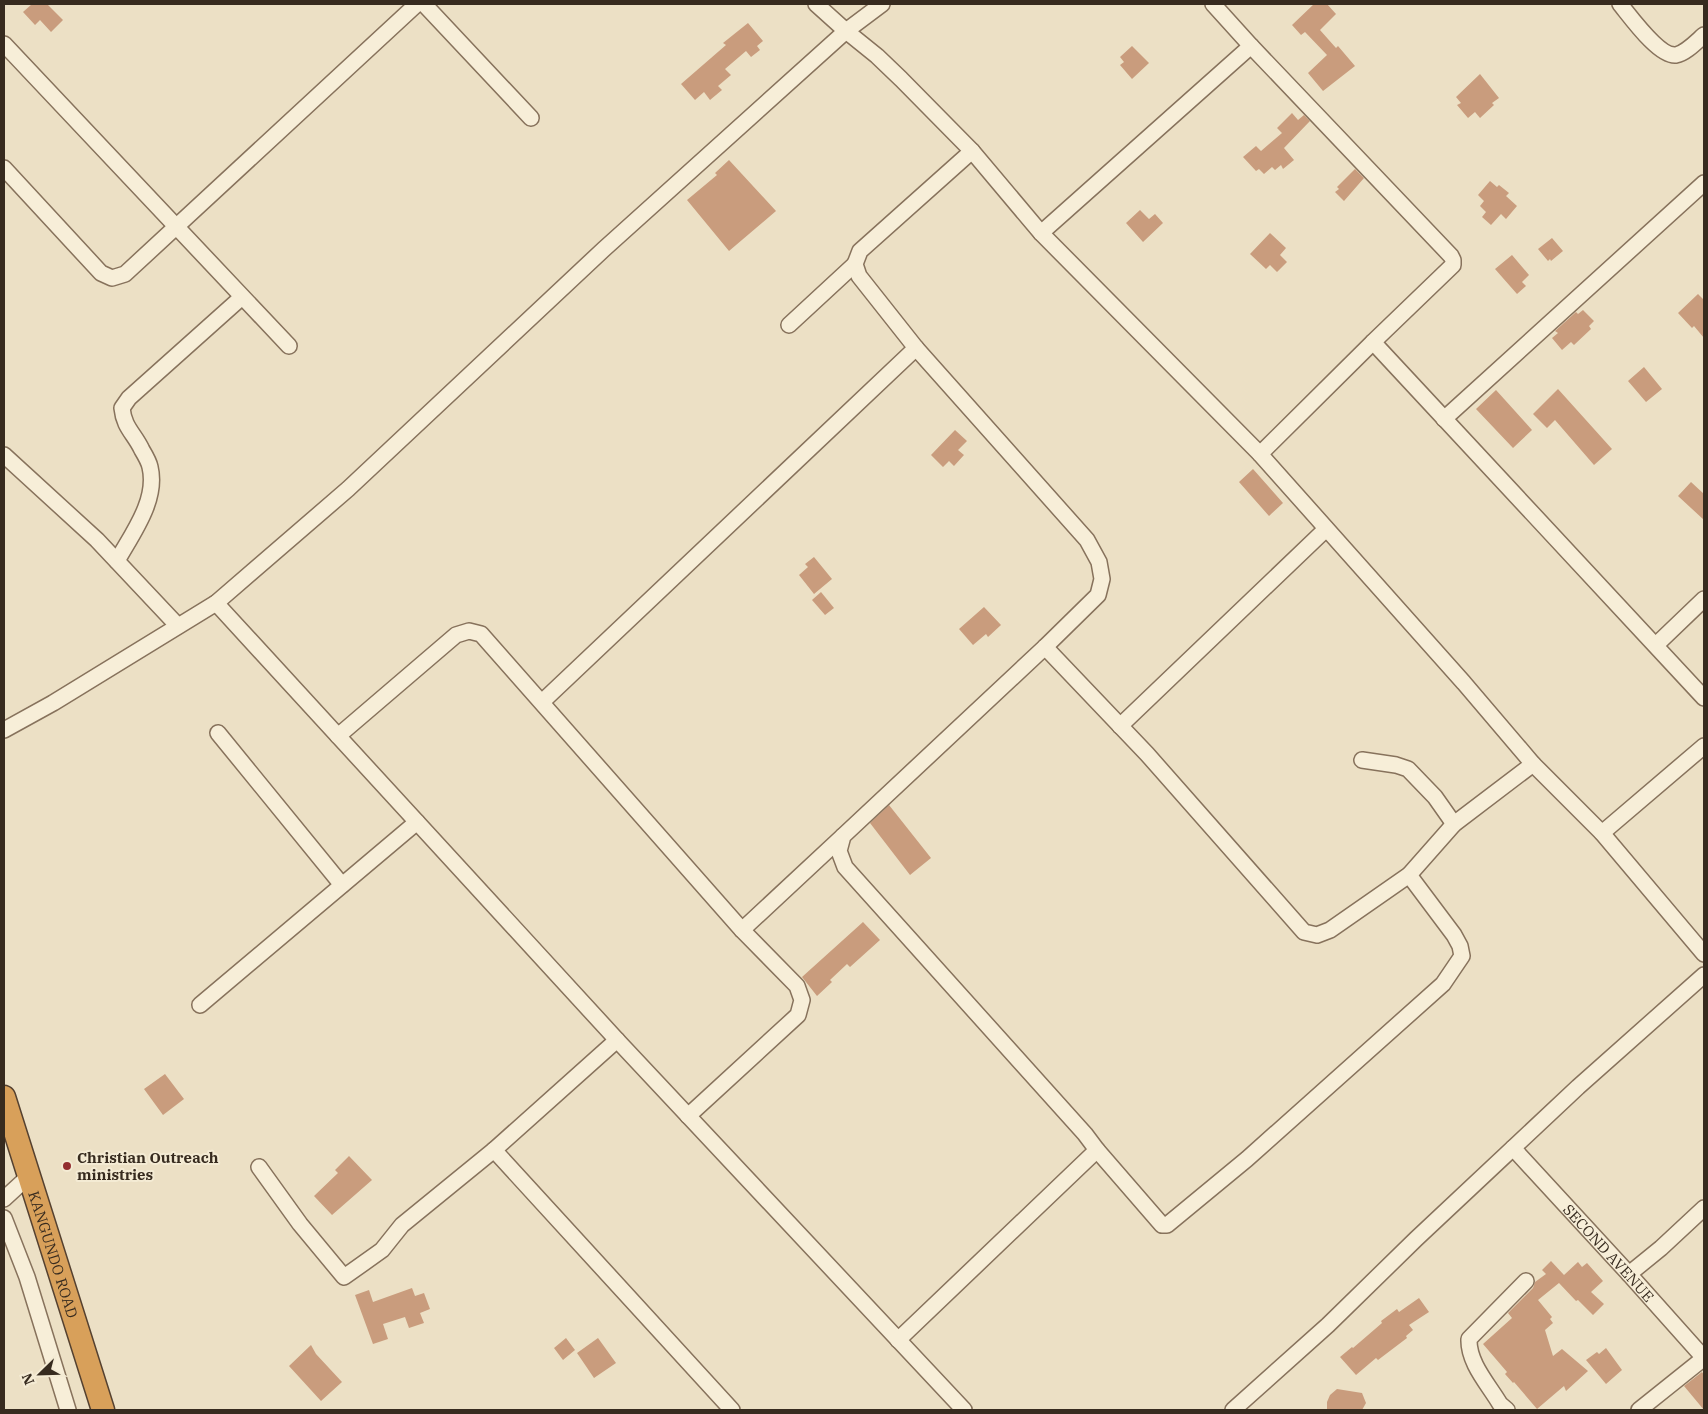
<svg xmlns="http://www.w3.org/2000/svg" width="1708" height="1414" viewBox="0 0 1708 1414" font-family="'IBM Plex Serif',serif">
  <rect width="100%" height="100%" fill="#ece0c5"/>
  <!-- building -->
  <path fill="#c99c7d" d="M32,4H47L63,20L51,32L40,20L35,25L23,12Z
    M1314,4H1327L1336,14L1320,30L1336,48L1338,46L1355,66L1323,91L1308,73L1327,55L1305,32L1301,35L1292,25Z
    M748,23L763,41L757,46L760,50L751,57L746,51L725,69L731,75L718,86L722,90L710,100L704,92L695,100L681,84L726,45L723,43Z
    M1132,46L1149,63L1132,79L1120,65L1124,62L1120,57Z
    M1480,74L1499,98L1492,103L1494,105L1480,118L1475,112L1468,118L1457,105L1461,103L1456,97Z
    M1292,113L1298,120L1304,115L1310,121L1284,148L1294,160L1283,169L1281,165L1275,170L1272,167L1264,174L1259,169L1256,171L1243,157L1256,146L1261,151L1282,133L1277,128Z
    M729,160L776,211L729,251L687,200L717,175L715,173Z
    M1355,169L1364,178L1344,201L1335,192L1339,189L1337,187Z
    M1490,181L1497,187L1499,185L1509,193L1506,196L1517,206L1506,219L1501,214L1491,225L1482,217L1486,212L1480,206L1484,201L1478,195Z
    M1140,210L1149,219L1155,214L1163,223L1143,242L1126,223Z
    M1270,233L1286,248L1280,255L1287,262L1277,272L1270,265L1266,269L1250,254Z
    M1552,238L1563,251L1551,261L1550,259L1548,261L1538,249Z
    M1512,255L1529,275L1522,282L1526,286L1517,294L1495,269Z
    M1698,294L1704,300V338L1694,326L1692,328L1678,313Z
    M1583,310L1594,321L1589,326L1591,329L1574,345L1571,342L1562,350L1552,338L1558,333L1555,331L1576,312L1578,314Z
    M1644,367L1662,389L1646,402L1628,381Z
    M1558,389L1612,449L1594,465L1555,420L1547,428L1533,414Z
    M1496,390L1532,430L1513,448L1476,409Z
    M955,430L967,441L958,450L964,455L954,466L949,461L943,467L931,455Z
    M1253,469L1283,503L1269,516L1239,482Z
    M1691,482L1704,494V520L1678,496Z
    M814,557L832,579L814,594L799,575L808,567L805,564Z
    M821,592L834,608L825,615L812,600Z
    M984,607L1001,625L988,637L986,634L973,645L959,629Z
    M889,805L931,858L910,875L870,823Z
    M863,922L880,940L850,967L847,964L830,980L832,982L817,996L802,977Z
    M165,1074L184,1099L163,1115L144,1089Z
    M349,1156L372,1180L332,1215L314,1196L338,1173L335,1170Z
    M1551,1261L1564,1275L1578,1262L1582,1267L1587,1263L1603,1281L1591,1292L1604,1304L1593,1315L1578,1300L1576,1301L1559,1283L1538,1300L1552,1317L1550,1319L1553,1323L1545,1330L1553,1356L1562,1349L1588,1371L1566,1391L1564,1386L1537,1409L1514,1382L1513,1383L1505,1374L1507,1372L1483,1344L1512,1318L1508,1313L1533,1288L1535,1282L1546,1274L1542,1270Z
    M412,1288L415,1296L424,1293L430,1309L420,1313L424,1323L409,1328L405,1317L383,1324L388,1339L373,1344L355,1295L369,1290L373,1302Z
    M1419,1298L1429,1312L1409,1325L1413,1330L1406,1336L1407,1338L1378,1360L1376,1358L1356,1375L1340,1357L1352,1347L1353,1348L1382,1323L1381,1321L1397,1309L1399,1312Z
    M566,1338L575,1350L563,1360L554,1348Z
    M598,1338L616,1363L594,1378L577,1353Z
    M311,1345L316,1354L342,1382L321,1401L289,1366Z
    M1606,1348L1622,1370L1606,1384L1586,1360L1597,1352L1599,1354Z
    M1702,1372L1704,1375V1410L1684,1386Z
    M1337,1389L1362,1393L1366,1403L1362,1410H1327V1402L1330,1395Z"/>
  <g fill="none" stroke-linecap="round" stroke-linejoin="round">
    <!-- minor casing -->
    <g stroke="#87725c" stroke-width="18">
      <g id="minor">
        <path d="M424,4L531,118"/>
        <path d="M816,4L846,31L877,56L901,79L972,151L1041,233L1260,454L1464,683L1533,764L1602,833L1704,954"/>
        <path d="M1213,4L1251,46L1451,256L1453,260V265L1373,342"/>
        <path d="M1620,4C1630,16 1659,57 1676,55C1686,53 1696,42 1704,35"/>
        <path d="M4,44L289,346"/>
        <path d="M4,168L101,273L112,278L125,274L417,4"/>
        <path d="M1041,233L1251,46"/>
        <path d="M789,325L855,264"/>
        <path d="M1444,419L1704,183"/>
        <path d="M1260,454L1373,342L1704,698"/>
        <path d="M4,455L97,540L178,626"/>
        <path d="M117,561C132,534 158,500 150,467C149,462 145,455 142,450C134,433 124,428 122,408L129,398L242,297"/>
        <path d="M216,603L617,1040L964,1410"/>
        <path d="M1656,645L1704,599"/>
        <path d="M1045,647L1147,754L1304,932L1317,935L1330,930L1409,875L1454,824L1533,764"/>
        <path d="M542,702L916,348"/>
        <path d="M1120,726L1326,529"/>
        <path d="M4,730L53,703L216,603L348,489L604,249L846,31L882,4"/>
        <path d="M218,733L342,885"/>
        <path d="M338,736L456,635L469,631L481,634L742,930L797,986L802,1000L798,1015L688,1116"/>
        <path d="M1362,760L1396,765L1408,769L1435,797L1454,824"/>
        <path d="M1602,833L1704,746"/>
        <path d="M742,930L843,836"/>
        <path d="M200,1005L417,822"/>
        <path id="s1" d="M1513,1148L1629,1274L1704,1358"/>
        <path d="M494,1150L732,1410"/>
        <path d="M1097,1150L1162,1225H1167L1247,1159L1443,984L1462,956L1460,946L1454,935L1409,875"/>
        <path d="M259,1167L300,1224L344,1277L382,1250L402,1225L494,1150L617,1040"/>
        <path d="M4,1199L29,1176"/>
        <path d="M4,1218L27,1277L68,1410"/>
        <path d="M1629,1274L1661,1248L1704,1208"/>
        <path d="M898,1340L1097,1150L1085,1134L845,867L839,851L843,836L1045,647L1098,595L1102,579L1099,562L1087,540L916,348L859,276L855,264L860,251L972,151"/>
        <path d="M1233,1410L1328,1325L1416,1239L1578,1087L1704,975"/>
        <path d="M1507,1410L1500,1404C1489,1385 1468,1363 1469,1339L1526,1281"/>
        <path d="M1639,1410L1704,1358"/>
      </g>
    </g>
    <!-- highway casing -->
    <g stroke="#554130" stroke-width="25">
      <g id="highway">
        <path id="s2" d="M4,1097L103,1410"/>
      </g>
    </g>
    <!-- minor -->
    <use href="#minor" stroke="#f7eed8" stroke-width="15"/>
    <!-- highway -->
    <use href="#highway" stroke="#d8a05a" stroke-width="22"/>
  </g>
  <!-- markers -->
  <circle fill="#932e30" stroke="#f4ebd4" stroke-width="2" cx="67" cy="1166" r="5"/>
  <g text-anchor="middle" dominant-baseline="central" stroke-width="4" stroke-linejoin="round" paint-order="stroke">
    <!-- poi labels -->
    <g font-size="15" font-weight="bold" fill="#372b1f" stroke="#f4ebd4" text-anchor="start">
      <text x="77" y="1157">Christian Outreach<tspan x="77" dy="17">ministries</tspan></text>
    </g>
    <!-- street labels -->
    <g font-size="15" fill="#372b1f" stroke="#f4ebd4">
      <text stroke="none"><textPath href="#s1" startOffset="142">SECOND AVENUE</textPath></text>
      <text stroke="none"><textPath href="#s2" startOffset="165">KANGUNDO ROAD</textPath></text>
    </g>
  </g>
  <!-- border -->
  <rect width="1708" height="1414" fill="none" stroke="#372b1f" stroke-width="10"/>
  <!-- north arrow -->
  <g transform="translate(40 1374) rotate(247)" stroke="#f4ebd4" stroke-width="4" paint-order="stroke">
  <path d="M0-4L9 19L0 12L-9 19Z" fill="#372b1f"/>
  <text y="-8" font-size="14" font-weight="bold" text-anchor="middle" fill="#372b1f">N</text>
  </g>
</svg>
